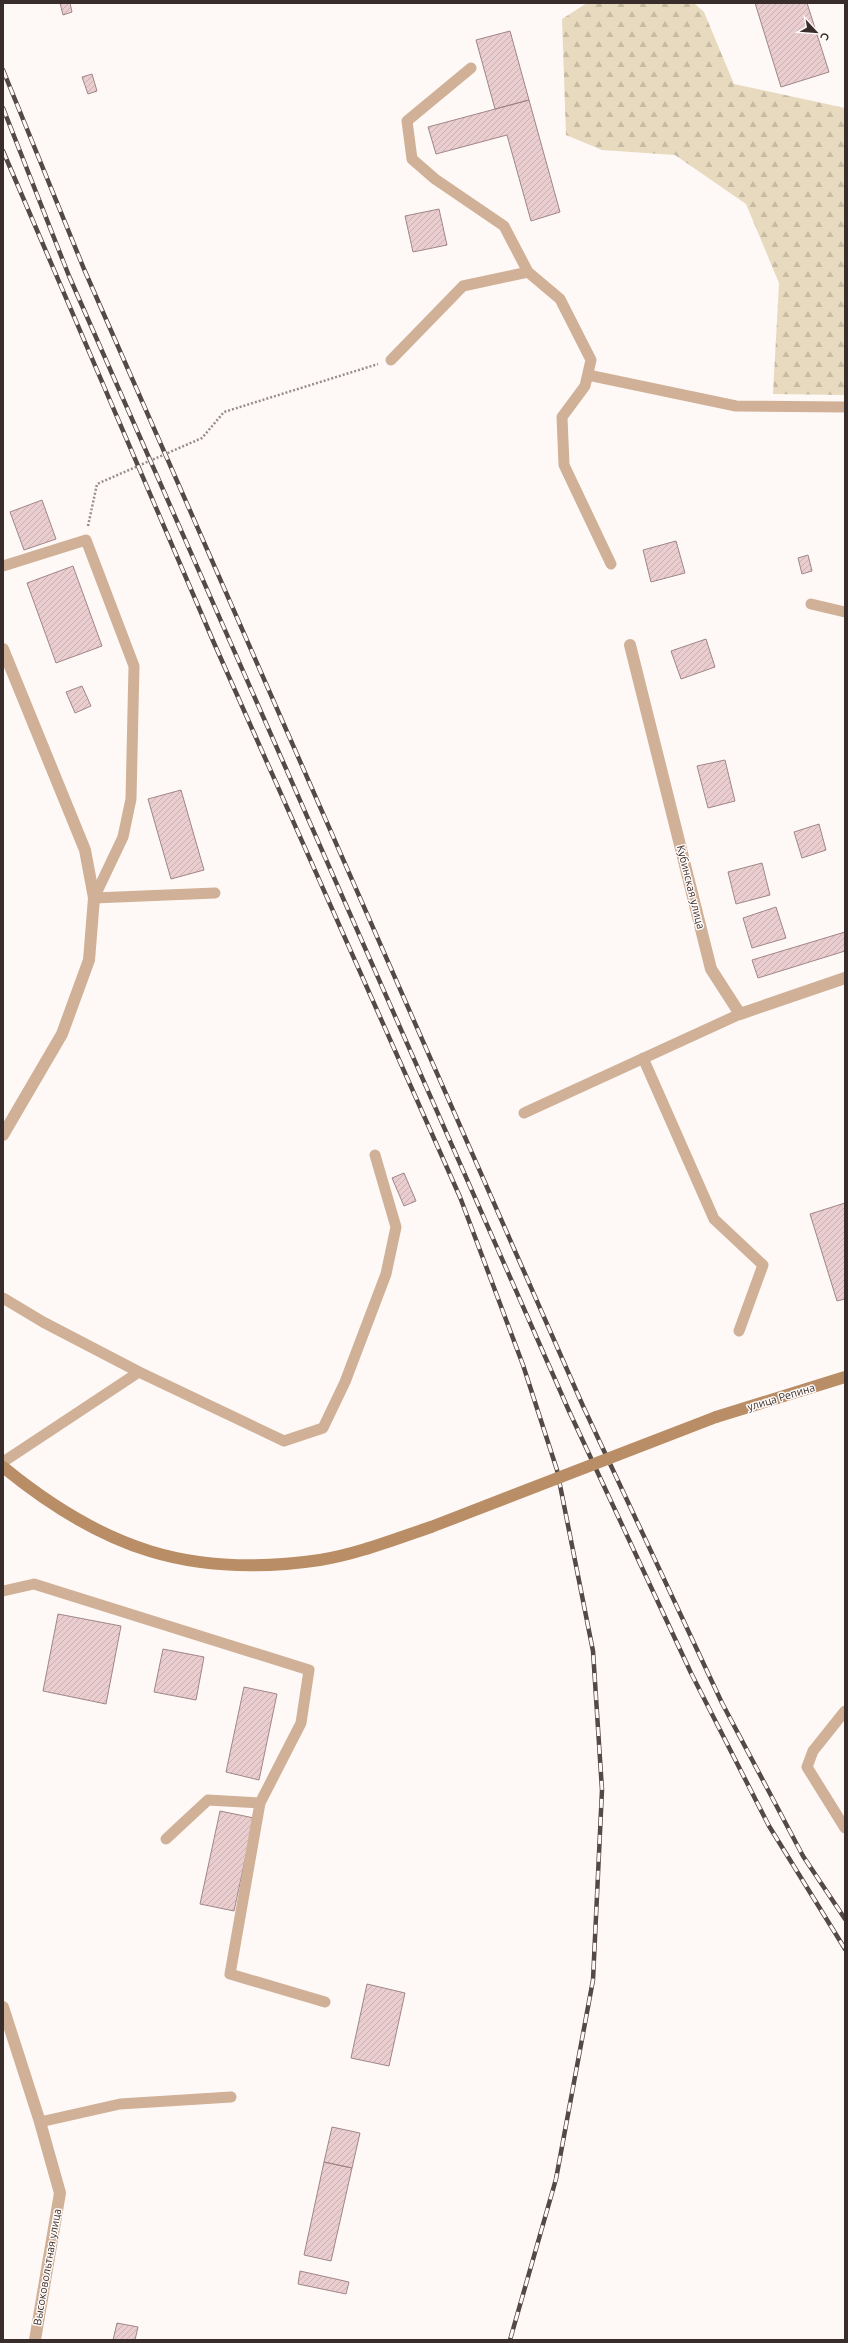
<svg xmlns="http://www.w3.org/2000/svg" width="848" height="2343" viewBox="0 0 848 2343" font-family="Ubuntu,sans-serif">
  <defs>
    <pattern id="forest-firs" width="22" height="20" patternUnits="userSpaceOnUse"><rect width="22" height="20" fill="#e7dabf"/><path d="M5 1l3.5 6h-7zM16 11l3.5 6h-7z" fill="#c7bba4"/></pattern>
    <pattern id="building-hatch" width="6" height="6" patternUnits="userSpaceOnUse"><rect width="6" height="6" fill="#eacdce"/><path d="M-1 1l2-2M0 6l6-6M5 7l2-2" fill="none" stroke="#c9b0b1"/></pattern>
  </defs>
  <rect width="100%" height="100%" fill="#fef9f7"/>
  <!-- forest -->
  <path fill="url(#forest-firs)" d="M587,3H694L704,12L734,84L845,108V395L773,394L779,283L746,204L675,155L602,150L566,135L562,19Z"/>
  <!-- building -->
  <path fill="url(#building-hatch)" stroke="#a18687" d="M60,3H70L72,12L63,15Z
    M755,3H807L829,72L781,87Z
    M510,31L529,100L495,109L476,40Z
    M92,74L97,91L88,94L82,77Z
    M529,100L560,212L531,221L507,135L436,154L428,127Z
    M439,209L447,245L413,252L405,216Z
    M42,500L56,539L24,550L10,512Z
    M676,541L685,573L651,582L643,550Z
    M808,555L812,571L802,574L798,558Z
    M73,566L102,646L56,663L27,583Z
    M706,639L715,667L681,679L671,651Z
    M82,686L91,706L75,713L66,692Z
    M725,760L735,801L708,808L697,766Z
    M181,790L204,870L171,879L148,799Z
    M819,824L826,850L802,858L794,832Z
    M762,863L770,895L736,904L728,872Z
    M776,907L786,938L752,948L743,918Z
    M845,932V951L758,978L752,960Z
    M404,1173L416,1201L404,1206L392,1178Z
    M845,1203V1299L837,1301L810,1214Z
    M58,1614L121,1626L106,1704L43,1691Z
    M163,1649L204,1657L196,1700L154,1692Z
    M244,1687L277,1694L259,1780L226,1772Z
    M220,1811L254,1818L234,1911L200,1904Z
    M367,1984L405,1993L389,2066L351,2058Z
    M332,2127L360,2133L352,2168L324,2162Z
    M324,2162L352,2168L331,2261L304,2255Z
    M300,2271L349,2282L346,2294L298,2284Z
    M117,2323L138,2327L135,2340H113Z"/>
  <g fill="none" stroke-linecap="round" stroke-linejoin="round">
    <!-- path -->
    <path stroke="#978e8c" stroke-width="2.5" stroke-dasharray="2 2" stroke-linecap="butt" d="M88,526L97,484L202,438L224,412L378,364"/>
    <!-- lane -->
    <path stroke="#d0b197" stroke-width="11" d="M471,68L407,121L412,159L435,179L504,226L528,272
      M391,360L463,286L528,272L560,299L591,360L585,386L562,417L564,465L611,564
      M588,375L736,406L845,407
      M3,566L86,540L134,666L131,799L123,837L94,898L215,893
      M811,604L845,612
      M643,1058L714,1219L763,1265L739,1331
      M524,1113L740,1014
      M3,1298L43,1322L139,1372
      M3,1462L139,1372L284,1441L323,1428L345,1382L386,1274L396,1227L375,1155
      M3,1591L34,1584L309,1670L301,1723L260,1803L230,1974L325,2002
      M845,1711L813,1751L807,1767L845,1828
      M166,1839L208,1800L260,1803
      M40,2122L120,2104L231,2097"/>
    <!-- street -->
    <path stroke="#d0b197" stroke-width="12" d="M630,645L711,969L740,1014L845,978
      M3,649L85,850L94,898L89,960L62,1034L3,1135
      M3,2007L40,2122L60,2193L35,2340"/>
    <!-- secondary -->
    <path stroke="#b98d66" stroke-width="12" d="M716,1417L845,1377
      M3,1467C103,1549 191,1579 320,1560C358,1554 395,1539 431,1527"/>
    <!-- rail casing -->
    <g stroke="#534946" stroke-width="4.5">
      <path id="rail" d="M3,70L84,269L583,1406L722,1703L803,1856L845,1919
        M3,108L69,276L569,1411L691,1673L769,1826L845,1949
        M3,151L214,643L460,1197L523,1365L557,1470L593,1651L602,1790L593,1980L556,2179L510,2340"/>
    </g>
    <!-- rail -->
    <use href="#rail" stroke="#fef9f7" stroke-width="3" stroke-dasharray="9" stroke-linecap="butt"/>
    <!-- secondary-bridge -->
    <path stroke="#b98d66" stroke-width="12" d="M431,1527L716,1417"/>
  </g>
  <g text-anchor="middle" dominant-baseline="central" stroke-width="3" stroke-linejoin="round" paint-order="stroke">
    <!-- street labels -->
    <g font-size="11" fill="#382d2a" stroke="#fef9f7">
      <text transform="translate(691 887) rotate(76)">Кубинская улица</text>
      <text transform="translate(781 1397) rotate(-17)">улица Репина</text>
      <text transform="translate(47 2267) rotate(-80)">Высоковольтная улица</text>
    </g>
  </g>
  <!-- border -->
  <rect width="848" height="2343" fill="none" stroke="#382d2a" stroke-width="8"/>
  <!-- north arrow -->
  <g transform="translate(816 32) rotate(116)" stroke="#fef9f7" stroke-width="3" paint-order="stroke">
  <path d="M0-3L7 15L0 10L-7 15Z" fill="#382d2a"/>
  <text y="-6" font-size="11" font-weight="bold" text-anchor="middle" fill="#382d2a">С</text>
  </g>
</svg>
